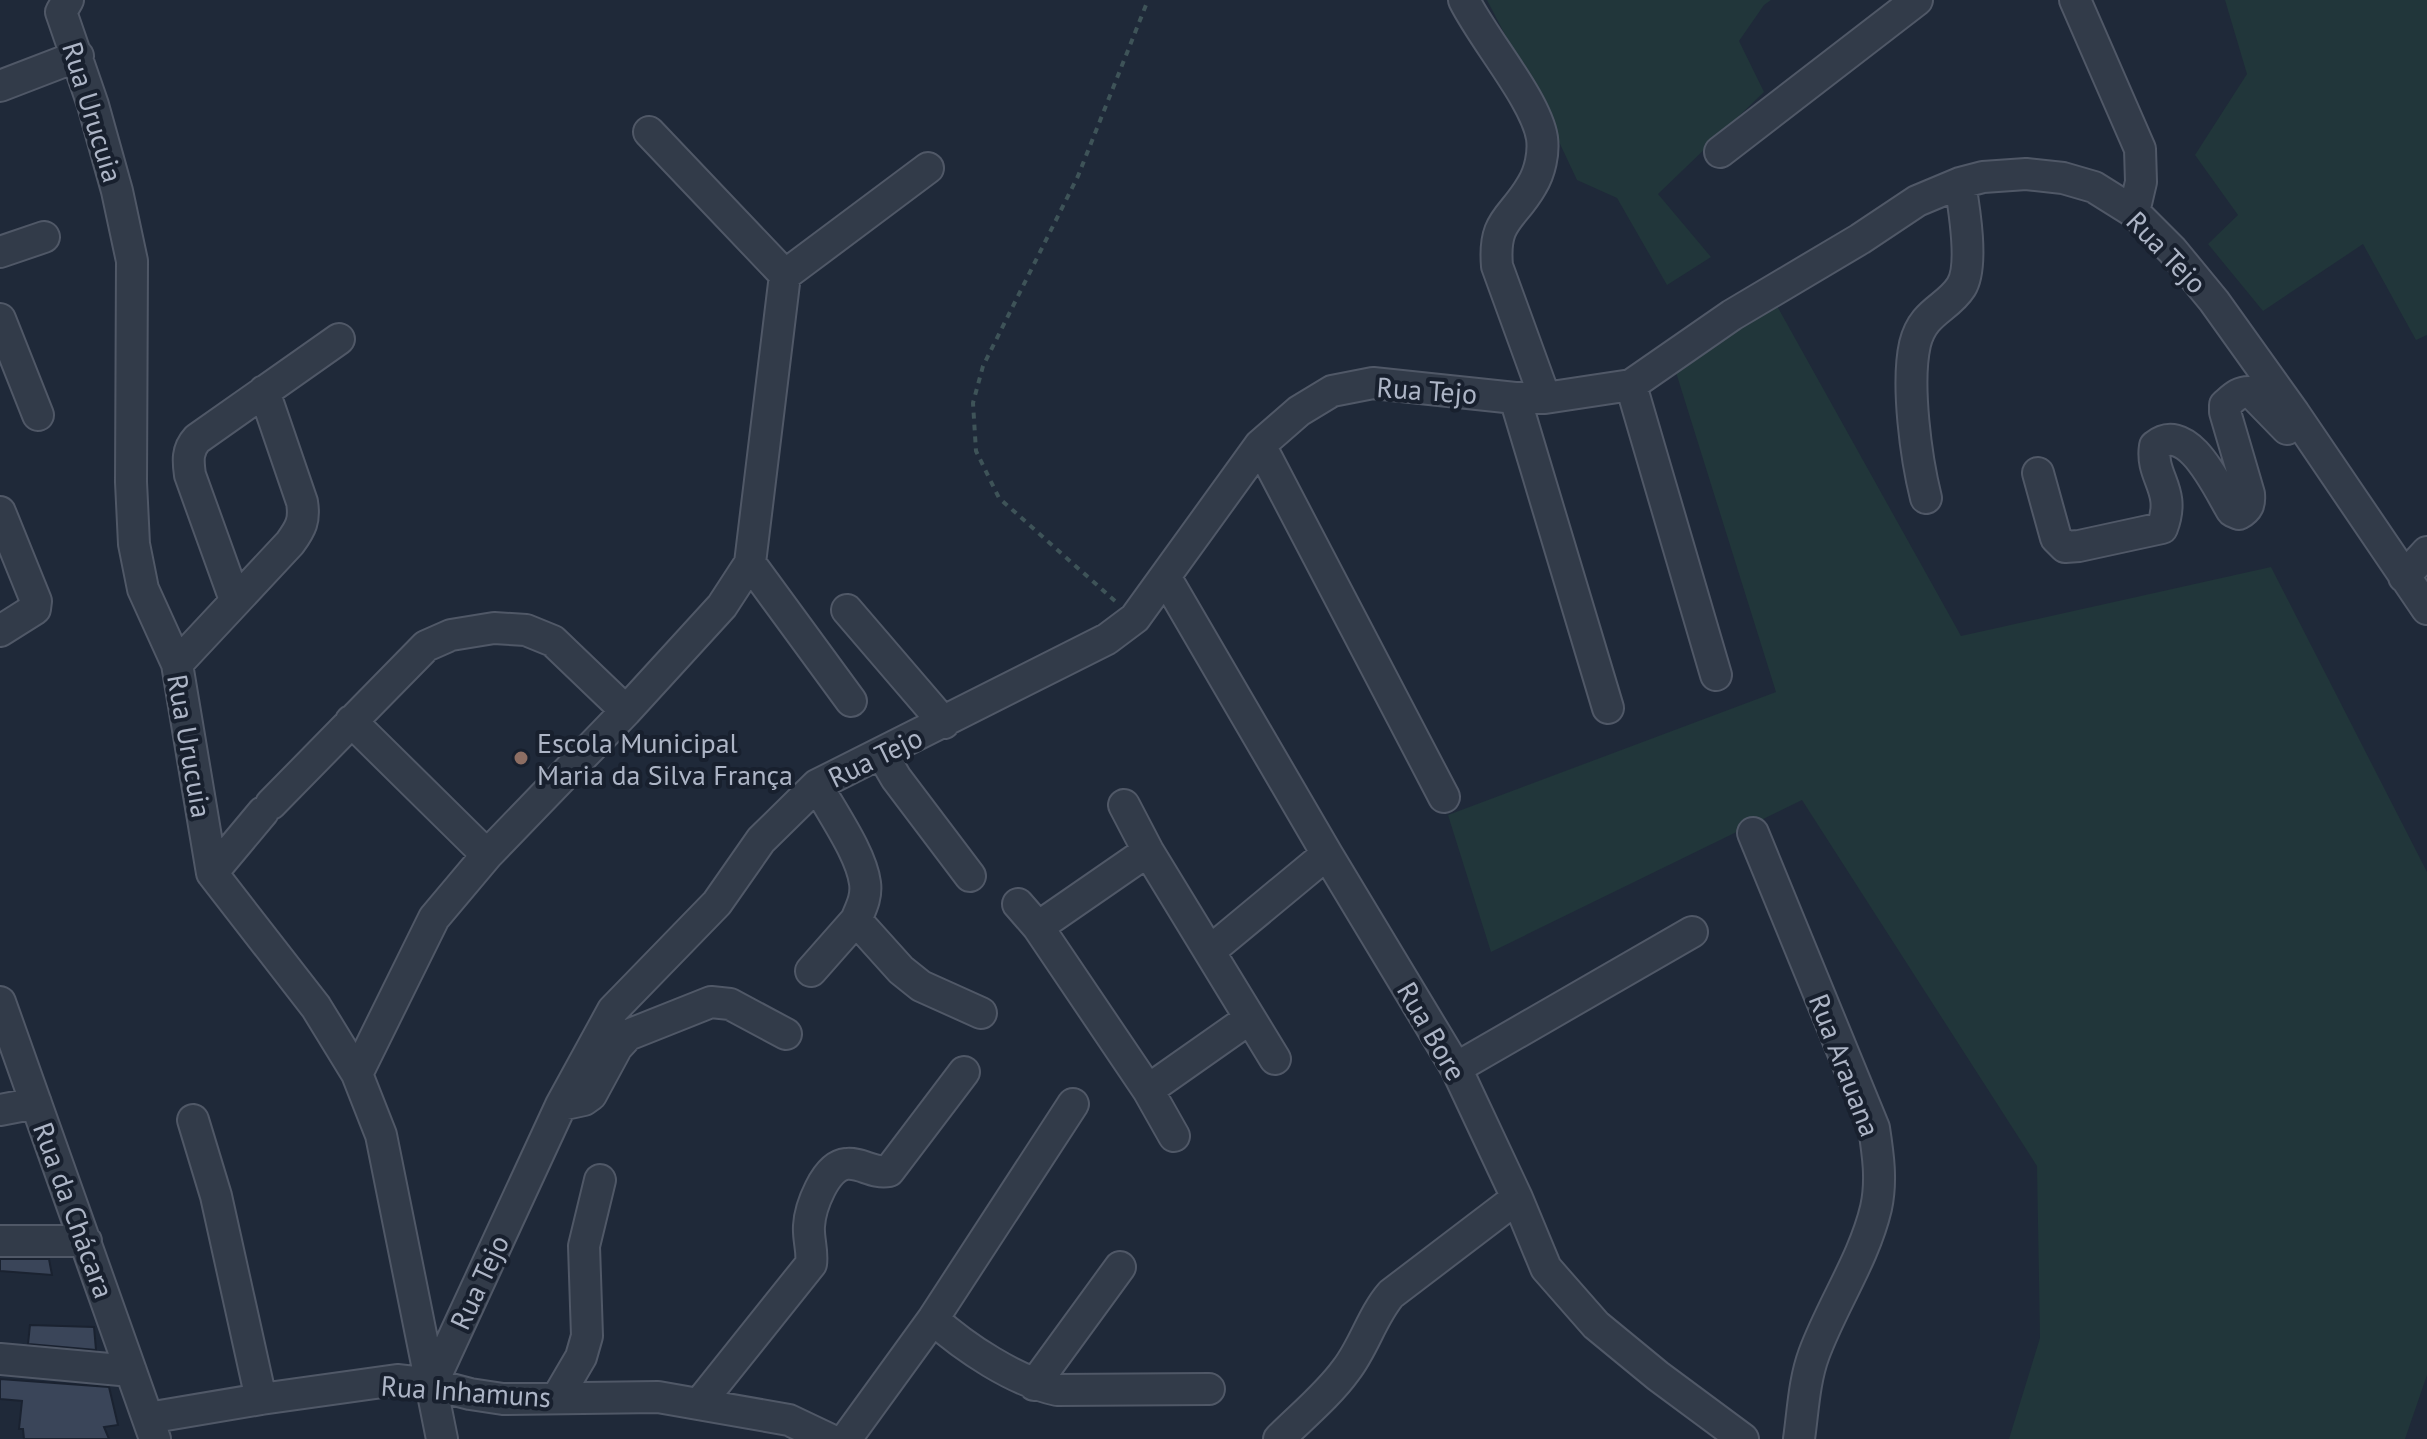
<svg xmlns="http://www.w3.org/2000/svg" width="2427" height="1439" viewBox="0 0 2427 1439" font-family="'PT Sans',sans-serif">
  <rect width="100%" height="100%" fill="#1f2939"/>
  <!-- green -->
  <path fill="#21363a" d="M1487,0H1771L1764,5L1739,41L1764,92L1658,194L1711,257L1667,285L1617,198L1577,180L1544,110Z
    M2225,0H2427V335L2416,340L2363,244L2263,311L2208,244L2238,215L2195,155L2247,74Z
    M1772,297L1961,636L2271,567L2427,872V1375L2405,1439H2009L2040,1338L2037,1166L1802,800L1491,952L1448,815L1776,692L1674,366Z"/>
  <!-- building -->
  <path fill="#3a4559" stroke="#1a2230" stroke-width="2" d="M0,1259H49L52,1275L0,1271Z
    M30,1325L94,1327L96,1350L28,1344Z
    M0,1379L109,1387L118,1425L104,1427L109,1439H24L23,1429H19L22,1401L0,1399Z"/>
  <g fill="none" stroke-linecap="round" stroke-linejoin="round">
    <!-- minor casing -->
    <g stroke="#505867" stroke-width="34">
      <path id="minor" d="M68,0L61,12L93,105L117,191L132,261L131,482L134,544L143,589L177,664L212,873L316,1007L357,1074L381,1135L442,1439
        M1464,0C1483,39 1536,100 1542,138C1544,153 1540,172 1532,185C1512,220 1493,219 1497,266L1545,398
        M2075,0L2140,149L2141,182L2134,212
        M0,86L78,56
        M649,132L785,275
        M1720,152L1917,0
        M0,252L44,237
        M785,275L928,168
        M0,319L38,415
        M1631,385L1716,675
        M1515,398L1608,708
        M1260,445L1444,797
        M2038,473L2056,538L2065,547L2079,546L2162,528C2177,489 2150,478 2155,446C2188,419 2218,488 2232,511L2239,514C2248,509 2250,504 2249,494L2225,412V405C2233,398 2239,391 2251,392L2287,429
        M1926,498C1916,458 1906,384 1915,344C1923,311 1947,309 1961,287C1974,267 1964,207 1960,183
        M0,512L36,601L35,609L0,631
        M750,563L851,701
        M2404,577L2427,552
        M1166,578L1327,854L1456,1068L1517,1198L1546,1268L1596,1325L1658,1376L1743,1439
        M235,600L190,475C188,461 187,450 197,439L339,339
        M847,610L944,723
        M177,664L290,543C301,528 305,520 302,502L264,391
        M351,721L487,855
        M882,754L896,778L970,876
        M817,785C832,813 861,853 865,883C867,897 861,908 856,920L901,970L921,986L981,1013
        M271,804L426,646L451,635L494,628L526,630L553,641L626,711
        M1124,805L1148,851L1275,1059
        M1753,833L1874,1128C1878,1154 1882,1181 1876,1208C1864,1259 1832,1305 1814,1354C1804,1381 1803,1411 1799,1439
        M212,873L263,812
        M1018,904L1038,927L1148,1090L1249,1019
        M1038,927L1148,851
        M1210,951L1327,854
        M811,971L856,920
        M0,1002L155,1439
        M1456,1068L1692,932
        M357,1074L434,918L487,855L626,711L722,606L750,563L785,275
        M1148,1090L1174,1136
        M561,1105L584,1100L591,1095L617,1047L628,1035L711,1002L730,1004L786,1034
        M0,1110L36,1103
        M193,1120L216,1196L261,1399
        M0,1241H86
        M933,1319C965,1348 1015,1381 1057,1390L1209,1389
        M0,1359L131,1371
        M432,1384L561,1105L613,1010L717,903L761,840L817,785L1107,639L1135,618L1260,445L1299,411L1332,391L1373,383L1515,398H1545L1631,385L1732,315L1860,239L1917,201L1960,183L1983,177L2026,174L2063,178L2094,187L2134,212L2172,250L2214,301L2294,413L2427,609
        M1034,1385L1120,1267
        M557,1398L581,1357L587,1336L584,1246L600,1180
        M699,1404L811,1264C813,1251 808,1239 809,1226C810,1208 825,1166 846,1164C861,1162 873,1174 889,1171L964,1072
        M148,1418L261,1399L397,1380L432,1384L470,1394L503,1399L658,1397L789,1420L829,1439
        M846,1439L933,1319L1073,1104
        M1279,1439C1301,1417 1328,1395 1346,1370C1364,1347 1372,1316 1391,1294L1517,1198"/>
    </g>
    <!-- path -->
    <path stroke="#3e5358" stroke-width="4" stroke-dasharray="6 6" stroke-linecap="butt" d="M1115,601L999,498L976,451L973,403L983,366L1078,176L1148,0"/>
    <!-- minor -->
    <use href="#minor" stroke="#323b49" stroke-width="30"/>
  </g>
  <!-- markers -->
  <circle fill="#8d6e63" stroke="#18202e" stroke-width="3" cx="521" cy="758" r="8"/>
  <g text-anchor="middle" dominant-baseline="central" stroke-width="8" stroke-linejoin="round" paint-order="stroke">
    <!-- street labels -->
    <g font-size="28" fill="#adb5c6" stroke="#18202e">
      <text transform="translate(93 112) rotate(73)">Rua Urucuia</text>
      <text transform="translate(2167 252) rotate(46)">Rua Tejo</text>
      <text transform="translate(1427 390) rotate(4)">Rua Tejo</text>
      <text transform="translate(190 746) rotate(80)">Rua Urucuia</text>
      <text transform="translate(875 757) rotate(-26)">Rua Tejo</text>
      <text transform="translate(1432 1031) rotate(60)">Rua Bore</text>
      <text transform="translate(1845 1065) rotate(69)">Rua Arauana</text>
      <text transform="translate(74 1210) rotate(70)">Rua da Chácara</text>
      <text transform="translate(479 1282) rotate(-65)">Rua Tejo</text>
      <text transform="translate(466 1391) rotate(4)">Rua Inhamuns</text>
    </g>
    <!-- poi labels -->
    <g font-size="28" fill="#adb5c6" stroke="#18202e" text-anchor="start">
      <text x="537" y="742">Escola Municipal<tspan x="537" dy="32">Maria da Silva França</tspan></text>
    </g>
  </g>
</svg>
